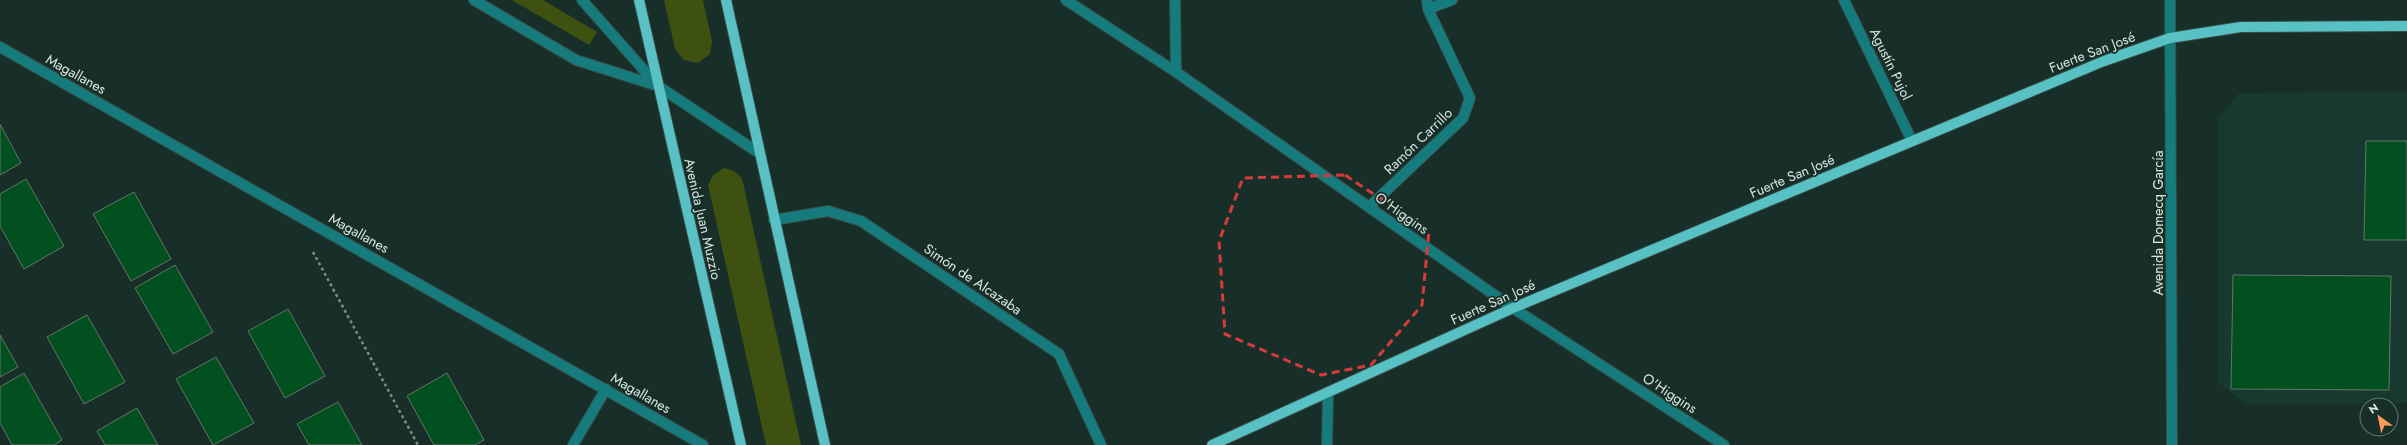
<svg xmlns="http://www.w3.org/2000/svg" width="2407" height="445" viewBox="0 0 2407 445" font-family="Jost,sans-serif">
  <rect width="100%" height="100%" fill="#172f28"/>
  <!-- built -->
  <path fill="#183930" d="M2407,92V403L2246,405L2218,382V119L2239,93Z"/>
  <!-- green -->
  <path fill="#3e5111" d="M512,0H543L597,32L589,45Z
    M664,0H703L712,41L710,54L698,63L684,60L675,49Z
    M724,168L734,171L742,178L801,445H766L708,185L713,175Z"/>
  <!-- building -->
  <path fill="#024f1f" stroke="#647666" d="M0,124L21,163L0,175Z
    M2366,141H2407V240H2364Z
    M26,179L64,246L24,269L0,226V194Z
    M134,192L171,259L131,281L93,214Z
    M175,265L213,332L173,354L135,288Z
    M2233,275L2391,276L2389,390L2231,389Z
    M288,309L325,376L285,398L248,331Z
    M87,315L125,382L84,404L47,337Z
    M0,335L18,367L0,377Z
    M216,357L254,423L213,445L176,379Z
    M24,373L62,440L54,445H12L0,423V387Z
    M447,373L484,440L475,445H434L407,396Z
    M338,402L362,445H309L297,424Z
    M137,408L158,445H105L97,431Z"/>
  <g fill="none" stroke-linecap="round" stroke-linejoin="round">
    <!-- minor casing -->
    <g stroke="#364c46" stroke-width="12">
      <path id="minor" d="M474,0L576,60L658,86
        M582,0L658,86L759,153
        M1066,0L1176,72L1513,308L1724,445
        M1175,0L1176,72
        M1844,0L1912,141
        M2170,0L2172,445
        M1428,9L1452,0
        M0,47L703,445
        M1369,207L1463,118L1470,98L1428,9L1427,0
        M774,220L828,211L861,221L1059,354L1101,445
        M573,445L606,389
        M1327,445L1328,392"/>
    </g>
    <!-- major casing -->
    <g stroke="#364c46" stroke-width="12">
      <path id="major" d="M639,0L741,445
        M726,0L825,445
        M1212,445L1513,308L2104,61L2170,38L2241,27L2407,26"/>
    </g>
    <!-- path -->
    <path stroke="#7b8d87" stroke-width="2.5" stroke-dasharray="3 3" stroke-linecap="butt" d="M313,252L418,445"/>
    <!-- minor -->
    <use href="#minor" stroke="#157b7d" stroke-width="10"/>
    <!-- major -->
    <use href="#major" stroke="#58c1c4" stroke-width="10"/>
  </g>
  <!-- marked area -->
  <path fill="none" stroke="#d63b3a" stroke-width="3" stroke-dasharray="8 5" stroke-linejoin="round" d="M1345,175L1429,231L1422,305L1371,365L1321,375L1225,334L1219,241L1243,178Z"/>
  <g text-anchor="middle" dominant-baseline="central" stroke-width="3.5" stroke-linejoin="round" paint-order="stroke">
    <!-- street labels -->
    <g font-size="14" fill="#d8e6e1" stroke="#172f28">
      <text transform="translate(2092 52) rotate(-21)">Fuerte San José</text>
      <text transform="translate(1891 64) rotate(64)">Agustín Pujol</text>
      <text transform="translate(76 74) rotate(29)">Magallanes</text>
      <text transform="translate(1418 141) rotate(-44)">Ramón Carrillo</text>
      <text transform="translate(1792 176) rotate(-23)">Fuerte San José</text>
      <text transform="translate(1402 213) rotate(35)">O'Higgins</text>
      <text transform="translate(703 219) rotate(77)">Avenida Juan Muzzio</text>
      <text transform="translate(2158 223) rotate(-90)">Avenida Domecq García</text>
      <text transform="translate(359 233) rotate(29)">Magallanes</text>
      <text transform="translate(973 279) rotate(34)">Simón de Alcazaba</text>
      <text transform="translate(1493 302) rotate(-24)">Fuerte San José</text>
      <text transform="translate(641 393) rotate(30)">Magallanes</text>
      <text transform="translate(1670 393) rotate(33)">O'Higgins</text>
    </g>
  </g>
  <!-- north arrow -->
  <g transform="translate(2379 417) rotate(327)"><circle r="19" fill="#172f28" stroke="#647872"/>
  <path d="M0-3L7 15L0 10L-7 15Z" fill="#fe9b59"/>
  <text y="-6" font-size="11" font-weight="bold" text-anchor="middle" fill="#d8e6e1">N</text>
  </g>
</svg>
